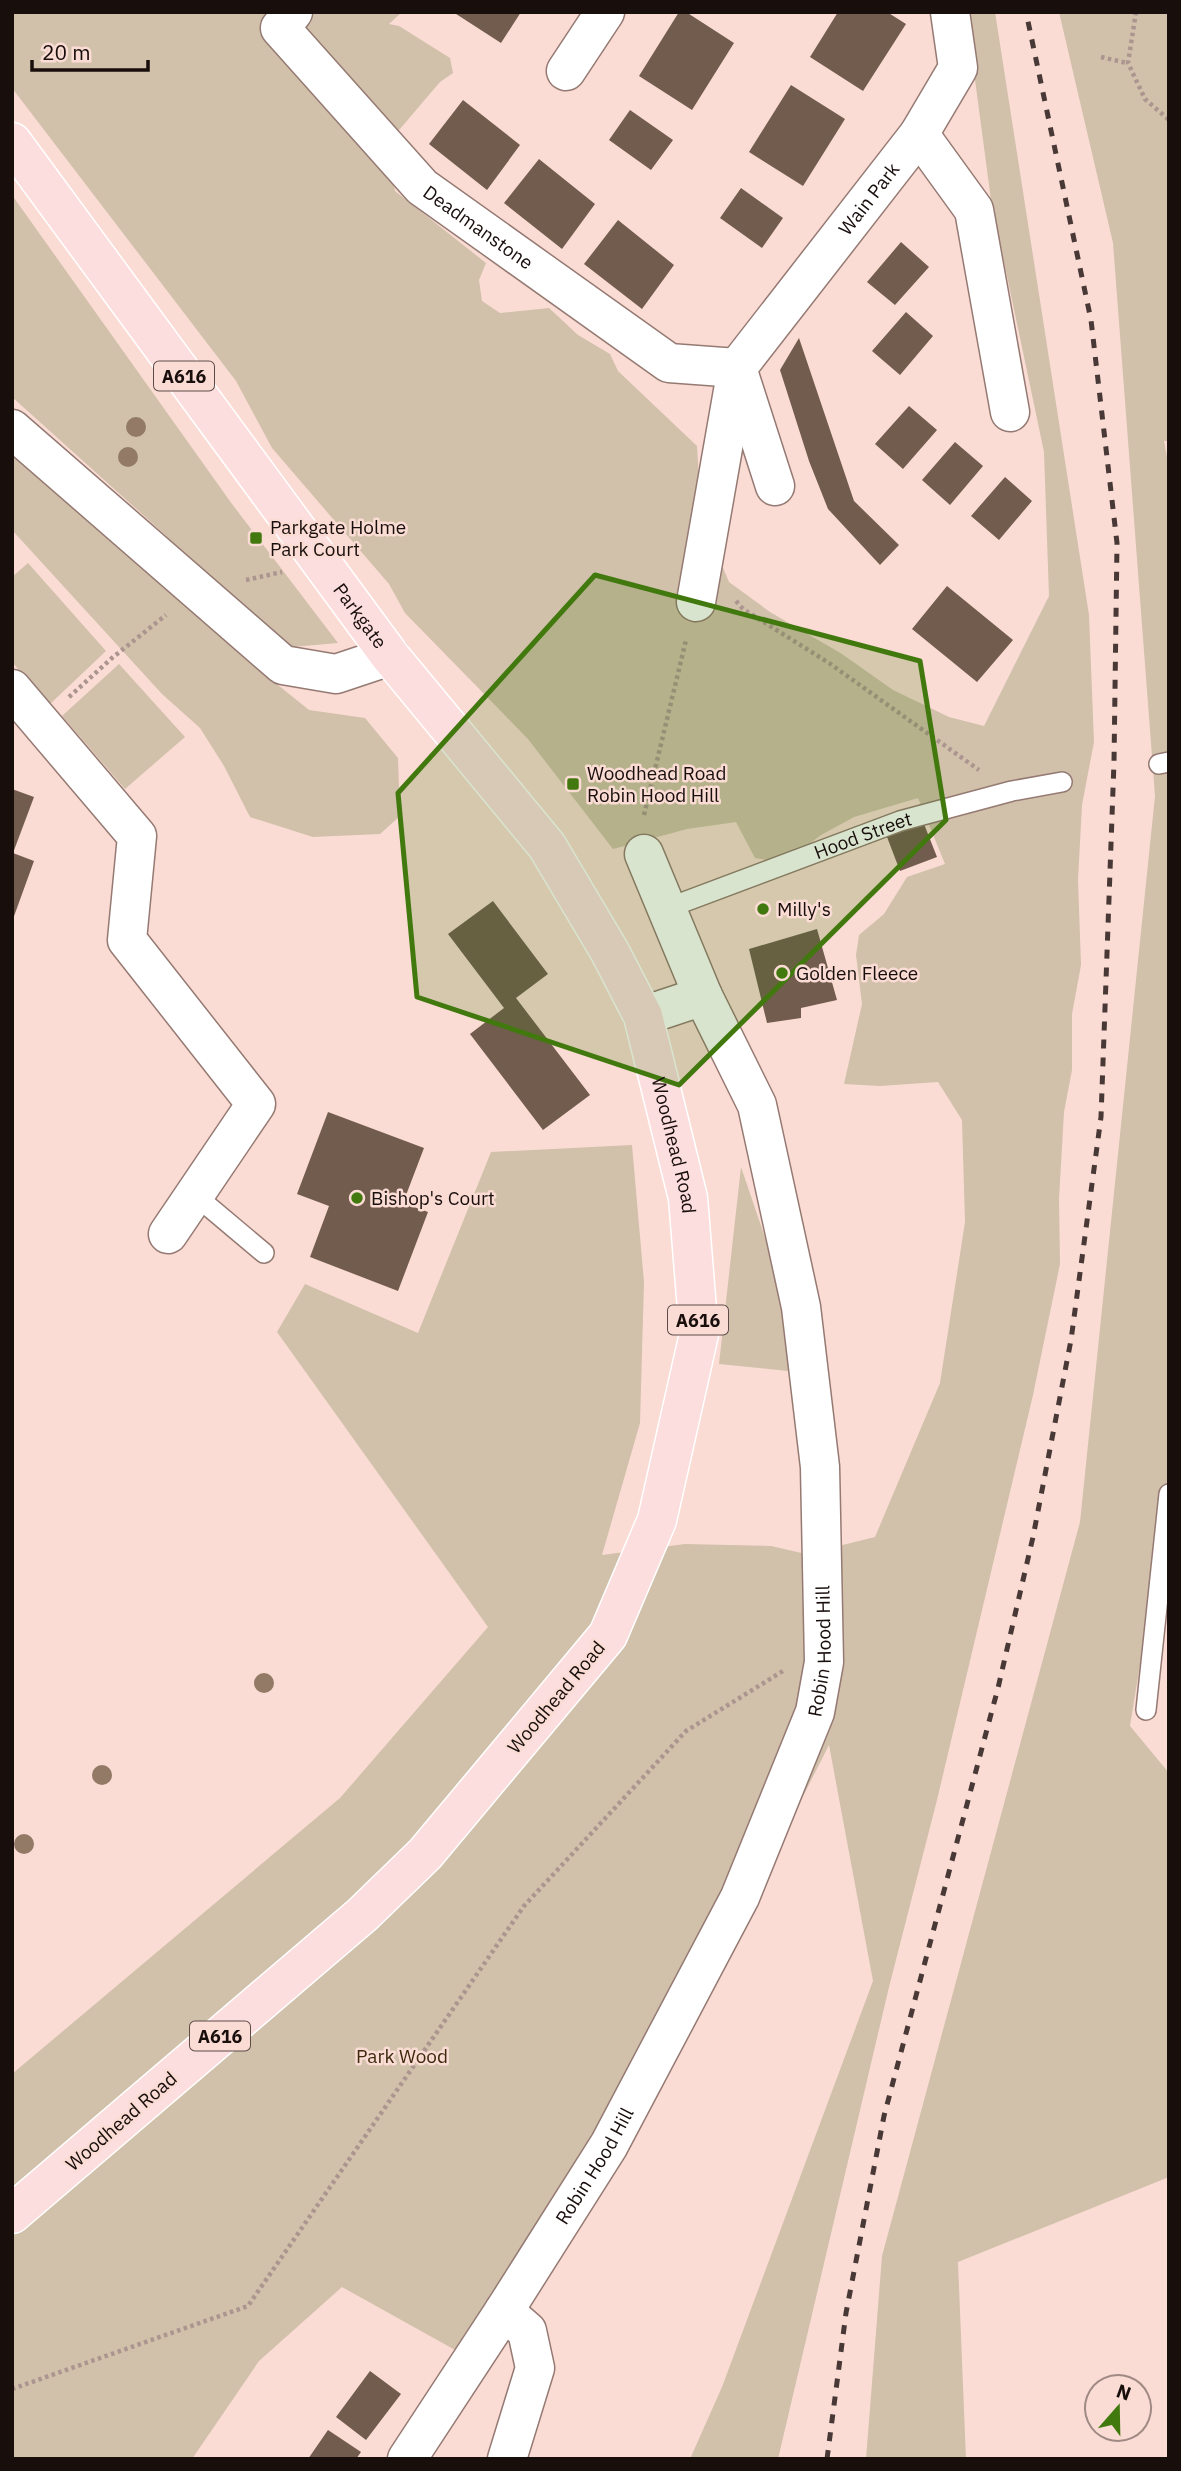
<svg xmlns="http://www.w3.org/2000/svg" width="1181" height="2471" viewBox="0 0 1181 2471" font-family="'IBM Plex Sans',sans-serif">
  <rect width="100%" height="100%" fill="#fadcd4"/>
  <!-- green -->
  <path fill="#d1c0aa" d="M12,12H402L389,24L399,26L450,58L453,73L440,82L388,143L395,191L486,263L479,280L482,301L500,313L549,308L578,335L610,354L618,371L697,446L701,516L729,582L770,612L842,654L893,690L949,717L984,726L1049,596L1044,452L991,200L966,12H995L1089,615L1094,742L1082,805L1078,880L1081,965L1072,1014V1070L1064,1112L1059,1199L1060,1264L1033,1395L937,1800L889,1987L778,2459H690L722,2387L873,1981L829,1745L621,2156L482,2365L342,2287L259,2361L192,2459H12V2074L340,1798L488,1627L277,1332L305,1284L418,1333L491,1152L632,1145L644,1282L640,1423L602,1555L685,1544L771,1546L806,1554L875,1537L940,1383L965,1222L962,1120L938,1082L880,1086L844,1084L862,1004L856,955L859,935L884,914L907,877L945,864L918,798L854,817L821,835L784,863L755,858L736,822L687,829L613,849L528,739L405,613L389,584L272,448L236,381L12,88Z
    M1059,12H1169V441H1164L1169,468V1486L1130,1726L1169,1773V2177L958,2262L966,2459H866L882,2256L1080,1522L1155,796L1113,243Z
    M12,195L232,504L338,643L292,647L253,621L162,532L12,397Z
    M12,457L50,476L218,627L273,681L309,710L365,718L398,758L400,816L380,834L313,837L250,817L224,766L200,728L162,694L12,530Z
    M28,563L106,651L49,705L12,662V577Z
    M119,664L185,737L125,789L62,716Z
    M741,1167L791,1314L788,1371L719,1364Z"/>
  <!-- building -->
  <path fill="#725c4e" d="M453,12H521L501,43Z
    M679,12H686L734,43L692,110L639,76Z
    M838,12H887L906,24L863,91L810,57Z
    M791,85L845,119L803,186L749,152Z
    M463,100L520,145L487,190L429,144Z
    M630,110L673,140L651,170L609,140Z
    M539,159L595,204L562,249L504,203Z
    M741,188L783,218L762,248L720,218Z
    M618,220L674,265L642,309L584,264Z
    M901,242L929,267L895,305L867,282Z
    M906,312L933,336L900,375L872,351Z
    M799,338L854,501L899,545L880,565L828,509L809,461L780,370Z
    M909,406L937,430L903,469L875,444Z
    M955,442L983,466L950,505L922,480Z
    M1005,477L1032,501L999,540L971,516Z
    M947,586L1013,640L977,682L912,629Z
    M12,789L34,797L13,853L34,861L13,919Z
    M924,824L937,857L900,871L887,837Z
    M493,901L548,974L516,998L590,1095L543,1130L470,1034L504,1008L448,934Z
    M817,929L837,1000L801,1008V1018L767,1023L749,949Z
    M328,1112L424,1148L403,1203L428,1212L398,1291L310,1257L329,1206L297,1194Z
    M370,2371L401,2394L366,2440L336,2417Z
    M328,2430L361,2452L356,2459H308Z"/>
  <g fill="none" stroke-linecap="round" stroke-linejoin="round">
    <!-- lane casing -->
    <g stroke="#957a73" stroke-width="22">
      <g id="lane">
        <path d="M1159,764L1169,762"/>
        <path id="s1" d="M668,908L900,821L1012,791L1062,782"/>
        <path d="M195,1195L264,1253"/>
        <path d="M1146,1710L1169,1494"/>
      </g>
    </g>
    <!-- street casing -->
    <g stroke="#957a73" stroke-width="41">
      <g id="street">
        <path id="s2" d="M293,12L280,28L422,187L669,363L737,368"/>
        <path d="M566,71L605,12"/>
        <path d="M919,134L974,210L1010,412"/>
        <path d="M739,374L775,486"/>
        <path d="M12,429L283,665L336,674L390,656"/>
        <path id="s3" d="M696,602L737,368L919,134L958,68L950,12"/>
        <path d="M12,689L137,836L127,940L256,1104L168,1234"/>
        <path d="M644,854L703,996"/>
        <path d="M504,2311L527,2331L535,2368L507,2459"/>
        <path id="s4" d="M407,2459L504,2311L609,2145L740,1897L815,1712L824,1662L820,1467L801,1307L757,1105L703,996L643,1016"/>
      </g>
    </g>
    <!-- primary casing -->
    <g stroke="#fff" stroke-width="41">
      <g id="primary">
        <path id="s5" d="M12,142L390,656L547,846L610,952L643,1016L688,1198L699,1334L657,1520L608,1635L425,1854L362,1915L12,2214"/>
      </g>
    </g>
    <!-- path -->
    <path stroke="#ac958f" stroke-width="4.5" stroke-dasharray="3.5 3.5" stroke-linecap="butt" d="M1136,12L1128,63L1145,99L1169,120
      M1101,57L1127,63
      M246,580L282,572
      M736,601L743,609L829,663L979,770
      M69,697L112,658L166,615
      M644,815L686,640
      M12,2389L248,2306L524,1906L686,1731L783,1671"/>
    <!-- lane -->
    <use href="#lane" stroke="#fff" stroke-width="19"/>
    <!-- street -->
    <use href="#street" stroke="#fff" stroke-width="38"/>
    <!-- primary -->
    <use href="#primary" stroke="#fddedf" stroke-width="38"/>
    <!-- rail -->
    <path stroke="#483936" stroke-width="5" stroke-dasharray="9 9" stroke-linecap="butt" d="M827,2459L846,2313L884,2116L998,1688L1033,1537L1071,1340L1101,1117L1114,762L1117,543L1091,320L1026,12"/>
  </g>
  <!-- trees -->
  <g fill="#927a67">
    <circle cx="136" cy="427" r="10"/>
    <circle cx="128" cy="457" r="10"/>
    <circle cx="264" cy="1683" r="10"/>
    <circle cx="102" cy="1775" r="10"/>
    <circle cx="24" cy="1844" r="10"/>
  </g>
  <!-- marked area -->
  <path fill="#41790f" fill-opacity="0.2" stroke="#41790f" stroke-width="5" stroke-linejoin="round" d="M595,575L920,661L946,820L679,1085L417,997L398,793Z"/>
  <!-- markers -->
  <g fill="#41790f" stroke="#fadcd4" stroke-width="2.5">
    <rect x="249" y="531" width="14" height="14" rx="3.5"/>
    <rect x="566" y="777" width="14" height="14" rx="3.5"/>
    <circle cx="763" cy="909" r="7"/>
    <circle cx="782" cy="973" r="7"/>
    <circle cx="357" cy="1198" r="7"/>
  </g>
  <g text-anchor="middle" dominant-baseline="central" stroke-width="5" stroke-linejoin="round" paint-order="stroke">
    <!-- shield labels -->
    <g fill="#fadcd4" stroke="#5c4c48" stroke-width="2">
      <rect x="154" y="361.5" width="60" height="29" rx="5"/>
      <rect x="668" y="1305.5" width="60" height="29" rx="5"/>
      <rect x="190" y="2021.5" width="60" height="29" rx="5"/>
    </g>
    <g font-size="18" font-weight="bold" fill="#180e0c">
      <text x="184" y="376">A616</text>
      <text x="698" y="1320">A616</text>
      <text x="220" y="2036">A616</text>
    </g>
    <!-- street labels -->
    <g font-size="19" fill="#180e0c" stroke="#fadcd4">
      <text stroke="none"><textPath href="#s3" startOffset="452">Wain Park</textPath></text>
      <text stroke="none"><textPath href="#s2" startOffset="303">Deadmanstone</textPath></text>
      <text stroke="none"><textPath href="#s5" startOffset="588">Parkgate</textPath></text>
      <text stroke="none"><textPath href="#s1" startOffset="208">Hood Street</textPath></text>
      <text stroke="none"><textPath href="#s5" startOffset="1213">Woodhead Road</textPath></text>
      <text stroke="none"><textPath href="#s4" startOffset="915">Robin Hood Hill</textPath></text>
      <text transform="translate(556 1697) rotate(-50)">Woodhead Road</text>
      <text transform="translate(121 2121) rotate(-41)">Woodhead Road</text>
      <text stroke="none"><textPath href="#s4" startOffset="348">Robin Hood Hill</textPath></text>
    </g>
    <!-- poi labels -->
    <g font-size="19" fill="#180e0c" stroke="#fadcd4" text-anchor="start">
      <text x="270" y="527">Parkgate Holme<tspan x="270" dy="22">Park Court</tspan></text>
      <text x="587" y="773">Woodhead Road<tspan x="587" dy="22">Robin Hood Hill</tspan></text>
      <text x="777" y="909">Milly's</text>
      <text x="796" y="973">Golden Fleece</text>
      <text x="371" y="1198">Bishop's Court</text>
    </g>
    <!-- park labels -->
    <g font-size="19" fill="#3d2a0d" stroke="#fadcd4">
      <text x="402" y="2056">Park Wood</text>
    </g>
  </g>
  <!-- border -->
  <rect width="1181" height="2471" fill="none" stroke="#180e0c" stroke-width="28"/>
  <!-- north arrow -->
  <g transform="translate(1118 2408) rotate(20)"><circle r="33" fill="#fadcd4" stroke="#a08a84" stroke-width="2"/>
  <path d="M0-5L12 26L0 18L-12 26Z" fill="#41790f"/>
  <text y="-10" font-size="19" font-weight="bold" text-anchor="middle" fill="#180e0c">N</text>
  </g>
  <!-- scale -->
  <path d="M32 60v10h116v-10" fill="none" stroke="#180e0c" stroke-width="3.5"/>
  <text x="42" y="60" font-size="21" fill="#180e0c" stroke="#fadcd4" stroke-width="5" paint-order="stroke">20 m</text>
</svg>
